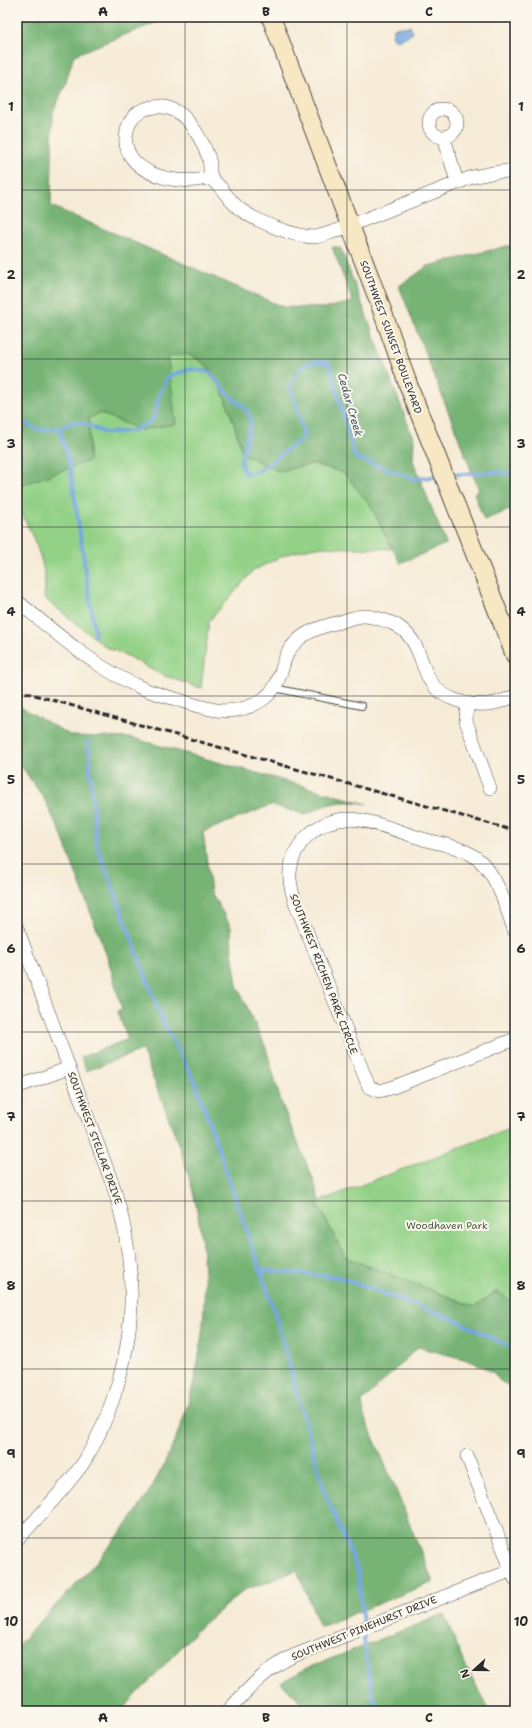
<svg xmlns="http://www.w3.org/2000/svg" width="532" height="1728" viewBox="0 0 532 1728" font-family="'Shantell Sans',sans-serif">
  <rect width="100%" height="100%" fill="#fbf7ec"/>
  <filter id="ink" filterUnits="userSpaceOnUse"><feTurbulence type="fractalNoise" baseFrequency=".025" numOctaves="2"/><feDisplacementMap in="SourceGraphic" scale="8" xChannelSelector="R" yChannelSelector="G"/><feConvolveMatrix kernelMatrix="1 2 1 2 8 2 1 2 1" color-interpolation-filters="sRGB"/></filter>
  <filter id="wash" filterUnits="userSpaceOnUse"><feTurbulence type="fractalNoise" baseFrequency=".012" numOctaves="4" result="noise"/><feDisplacementMap in="SourceGraphic" scale="16" xChannelSelector="R" yChannelSelector="G"/><feGaussianBlur stdDeviation="0.9" result="paint"/><feColorMatrix in="noise" values="0 0 0 0 0 0 0 0 0 0 0 0 0 0 0 0 0 1.4 0 .05"/><feComposite in="paint" operator="in"/></filter>
  <g filter="url(#wash)">
    <rect width="100%" height="100%" fill="#f6ebd7"/>
    <!-- green -->
    <path fill="#93d187" stroke="#5f7e59" d="M178,353C220,354 232,422 243,454L278,471L314,464L344,473L371,506L392,549L315,547L287,554L254,570L209,621L201,688L159,674L130,657L106,647L44,598C49,567 34,539 21,512L17,508V485L19,486L89,461V418L100,413L141,430L168,357Z
      M515,1126V1304L496,1291L475,1307L345,1257L317,1202Z"/>
    <!-- forest -->
    <path fill="#76b374" stroke="#506f50" d="M17,17H170L74,55L65,85L53,112L51,206L283,307L325,308L353,302L332,247H337L341,249L414,440L413,461L446,544L400,563L371,506L344,473L314,464L278,471L243,454C233,423 216,335 168,358L176,424L141,430L100,413L89,418V461L19,486L17,485Z
      M515,244V508L484,520L474,493L479,490L399,286L428,266Z
      M17,705L72,736L132,738L367,804C345,799 324,803 306,815L271,805L203,832L211,892L231,927L232,951L237,985L266,1048L281,1102L313,1179L320,1201L317,1203L345,1257L475,1307L497,1291L515,1304V1389L500,1381L494,1373L480,1365L464,1359L418,1347L362,1402L364,1416L394,1485L433,1582L320,1627L297,1570L261,1585L247,1588L203,1624L121,1711H17V1646C55,1605 96,1566 129,1522C197,1429 218,1316 196,1205C186,1155 160,1098 142,1050L86,1071L81,1057L128,1039L117,1011L122,1009L108,959L60,831L43,797L17,760Z
      M444,1614L465,1665L490,1711H311L281,1683L305,1669Z"/>
    <!-- water -->
    <path fill="#73a7e0" stroke="#4f6986" d="M410,26L413,33L398,41L392,37L394,28Z"/>
    <g fill="none" stroke-linecap="round" stroke-linejoin="round">
      <!-- stream -->
      <path stroke="#73a7e0" stroke-width="4" d="M17,419L39,430L59,428L72,423L80,422L105,433L133,431L153,420L159,396L168,376L192,369L209,372L228,394L247,410L251,421L241,462L245,474L260,470L304,437L297,408L289,385C301,367 305,358 329,363L355,457L415,479L439,476
        M59,428L70,466L95,635
        M449,475L495,472L515,474
        M88,742L96,843L162,1020L196,1084L274,1310L325,1493L358,1571L366,1658L376,1711
        M260,1270L339,1277L453,1319L515,1349"/>
    </g>
  </g>
  <g filter="url(#ink)">
    <g fill="none" stroke-linecap="round" stroke-linejoin="round">
      <!-- service casing -->
      <g stroke="#494845" stroke-width="8">
        <path id="service" d="M274,688L362,706"/>
      </g>
      <!-- minor casing -->
      <g stroke="#494845" stroke-width="14">
        <path id="minor" d="M429 123a14 14 0 1 1 28 0a14 14 0 1 1-28 0Z
          M444,137L457,182
          M211,176C184,189 122,174 126,137C127,130 128,123 133,117C138,111 146,108 154,107C182,103 199,133 208,156C211,162 209,171 211,177C213,181 218,185 221,188C228,197 234,206 244,212C261,223 295,237 315,237C322,236 329,233 336,231L472,177L497,172L515,171
          M17,601C56,633 96,669 144,689C156,694 169,697 182,701C209,710 235,718 262,700C286,684 278,659 295,643C306,631 321,627 336,623C345,621 357,615 366,616C378,618 394,622 403,630C418,642 421,663 429,679C440,699 467,706 488,704C497,704 507,699 515,696
          M467,703L466,721L490,788
          M17,928L114,1188C136,1260 138,1327 113,1399C106,1420 96,1442 84,1462C64,1490 40,1515 17,1540
          M515,932C506,908 499,878 479,860C465,847 440,844 423,839C403,833 366,818 347,819C317,820 293,843 290,872C289,882 292,892 295,902L369,1087L379,1091L391,1088L515,1039
          M17,1087L69,1068
          M467,1456L515,1579
          M228,1711C248,1689 266,1669 293,1656L515,1569"/>
      </g>
      <!-- secondary casing -->
      <g stroke="#494845" stroke-width="20">
        <path id="secondary" d="M271,17L378,299L409,387L515,655"/>
      </g>
      <!-- service -->
      <use href="#service" stroke="#fff" stroke-width="6"/>
      <!-- minor -->
      <use href="#minor" stroke="#fff" stroke-width="13"/>
      <!-- secondary -->
      <use href="#secondary" stroke="#f8e7c3" stroke-width="18"/>
      <!-- rail -->
      <path stroke="#2b2b2b" stroke-width="3" stroke-dasharray="6 3" stroke-linecap="butt" d="M17,690L515,831"/>
    </g>
  </g>
  <!-- grid -->
  <path fill="none" stroke="#2b2b2b" stroke-width="1" stroke-opacity="0.55" d="M185,17V1711M347,17V1711M17,190H515M17,359H515M17,527H515M17,696H515M17,864H515M17,1032H515M17,1201H515M17,1369H515M17,1538H515"/>
  <g text-anchor="middle" dominant-baseline="central" stroke-width="4" stroke-linejoin="round" paint-order="stroke">
    <!-- street labels -->
    <g font-size="10" fill="#2b2b2b" stroke="#fbf7ec">
      <text transform="translate(391 337) rotate(70)">SOUTHWEST SUNSET BOULEVARD</text>
      <text transform="translate(324 974) rotate(69)">SOUTHWEST RICHEN PARK CIRCLE</text>
      <text transform="translate(95 1138) rotate(70)">SOUTHWEST STELLAR DRIVE</text>
      <text transform="translate(364 1628) rotate(-22)">SOUTHWEST PINEHURST DRIVE</text>
    </g>
    <!-- park labels -->
    <g font-size="10" fill="#4a5d47" stroke="#fbf7ec">
      <text x="447" y="1225">Woodhaven Park</text>
    </g>
    <!-- water labels -->
    <g font-size="11" font-style="italic" fill="#44566a" stroke="#fbf7ec">
      <text transform="translate(350 405) rotate(74)">Cedar Creek</text>
    </g>
  </g>
  <!-- margin -->
  <rect width="532" height="1728" fill="none" stroke="#fbf7ec" stroke-width="44"/>
  <!-- north arrow -->
  <g transform="translate(474 1670) rotate(249)" stroke="#fbf7ec" stroke-width="3" paint-order="stroke">
  <path d="M0-3L7 15L0 10L-7 15Z" fill="#2b2b2b"/>
  <text y="-6" font-size="11" font-weight="bold" text-anchor="middle" fill="#2b2b2b">N</text>
  </g>
  <rect x="22" y="22" width="488" height="1684" fill="none" stroke="#2b2b2b" stroke-width="1.5"/>
  <g font-size="13" text-anchor="middle" font-weight="bold" fill="#2b2b2b">
    <text x="103" y="16">A</text>
    <text x="266" y="16">B</text>
    <text x="429" y="16">C</text>
    <text x="11" y="111">1</text>
    <text x="521" y="111">1</text>
    <text x="11" y="279">2</text>
    <text x="521" y="279">2</text>
    <text x="11" y="448">3</text>
    <text x="521" y="448">3</text>
    <text x="11" y="616">4</text>
    <text x="521" y="616">4</text>
    <text x="11" y="784">5</text>
    <text x="521" y="784">5</text>
    <text x="11" y="953">6</text>
    <text x="521" y="953">6</text>
    <text x="11" y="1121">7</text>
    <text x="521" y="1121">7</text>
    <text x="11" y="1290">8</text>
    <text x="521" y="1290">8</text>
    <text x="11" y="1458">9</text>
    <text x="521" y="1458">9</text>
    <text x="11" y="1626">10</text>
    <text x="521" y="1626">10</text>
    <text x="103" y="1722">A</text>
    <text x="266" y="1722">B</text>
    <text x="429" y="1722">C</text>
  </g>
</svg>
